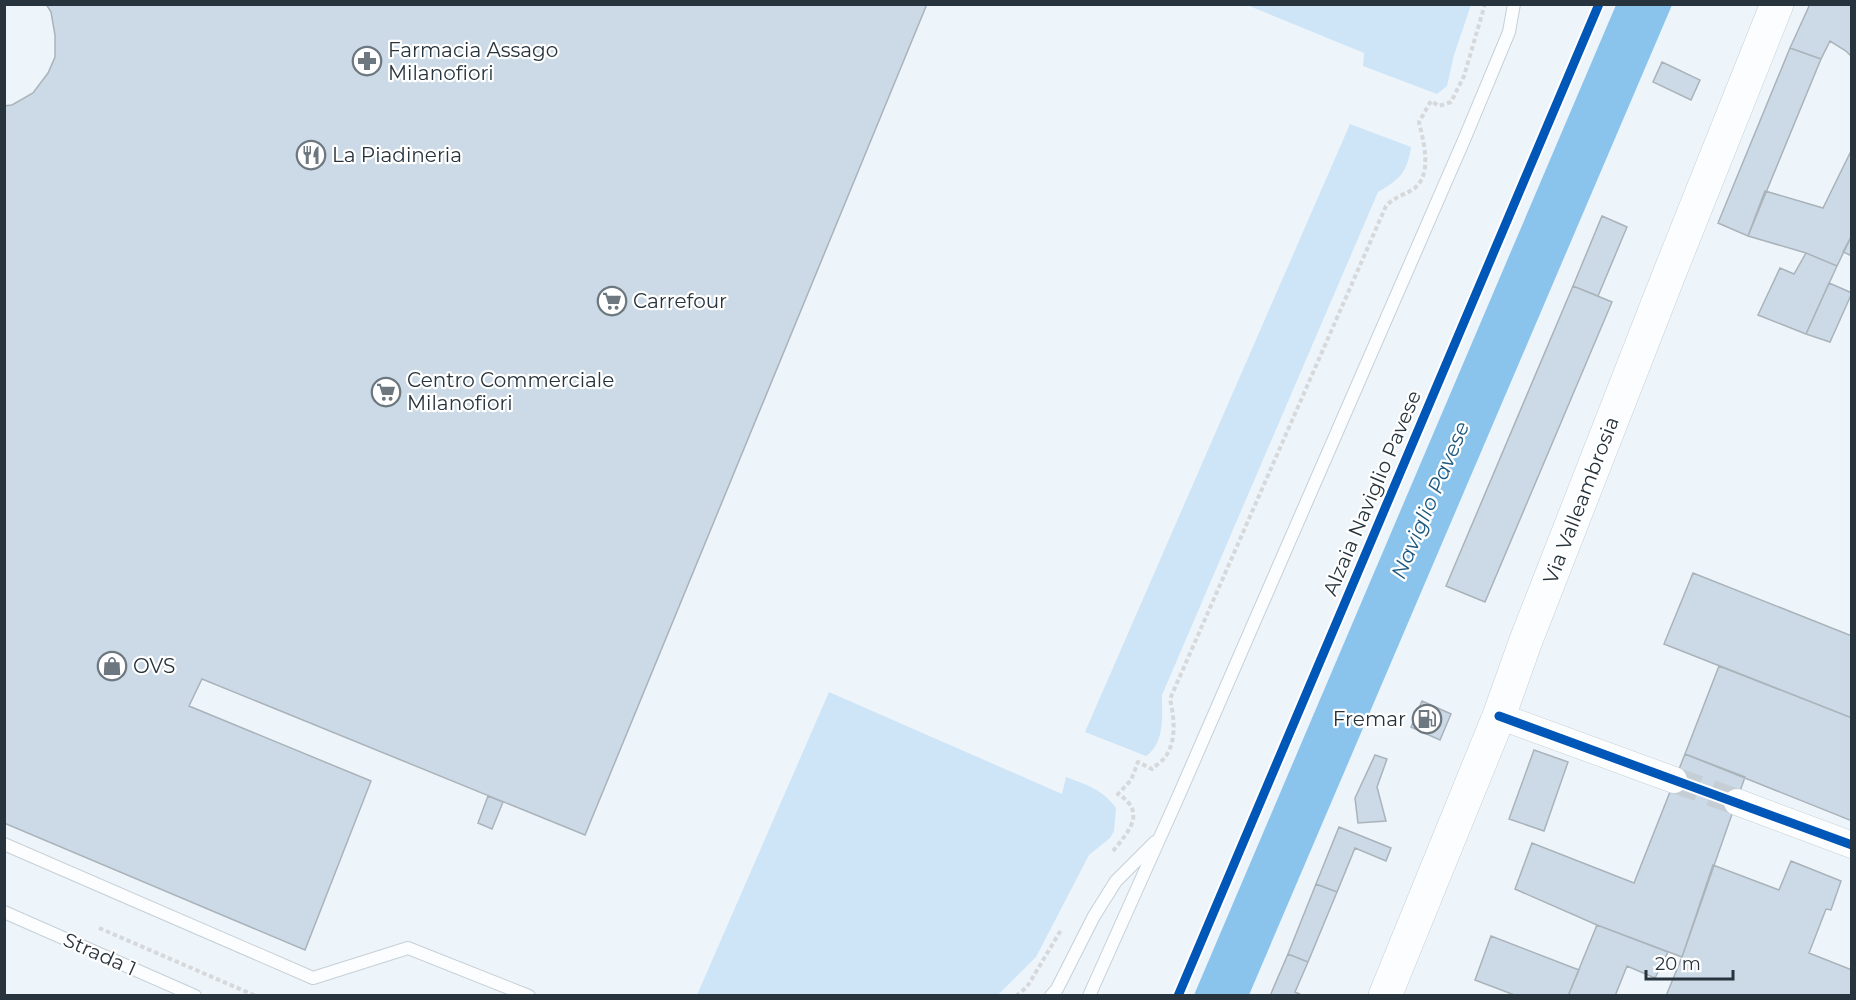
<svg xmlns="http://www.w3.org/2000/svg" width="1856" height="1000" viewBox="0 0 1856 1000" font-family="Montserrat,sans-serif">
  <rect width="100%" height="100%" fill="#edf4fa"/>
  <!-- green -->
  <path fill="#cee5f7" d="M1247,5H1471L1454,55L1447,86L1437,94L1363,66L1364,53Z
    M1350,124L1411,147C1407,173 1400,179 1378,192L1162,695C1162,716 1165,743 1146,756L1085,732Z
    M829,692L1062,794L1066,777C1087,785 1102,789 1116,808L1114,831L1110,838L1089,855L1036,957L1000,993L995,996L697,995Z"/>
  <!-- water -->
  <path fill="#8ac4ed" d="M1616,5H1672L1249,995H1194Z"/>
  <!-- building -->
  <path fill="#cbdae6" stroke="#aab3ba" stroke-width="1.5" d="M46,4H927L585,835L202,679L189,706L371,781L305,950L4,823V106L12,105L33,93L48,73L55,57V35L51,12Z
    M1810,4H1852V57L1846,51L1830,41L1821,59L1790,48Z
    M1790,48L1821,59L1748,236L1718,223Z
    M1662,62L1700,80L1691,100L1653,82Z
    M1852,149V235L1837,266L1806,253L1748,236L1765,191L1823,208Z
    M1602,216L1627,227L1598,296L1573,286Z
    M1852,235V256L1843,252Z
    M1806,253L1837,266L1806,334L1758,315L1780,268L1794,274Z
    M1829,283L1852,293L1830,342L1806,334Z
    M1573,286L1612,302L1485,602L1446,586Z
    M1693,573L1852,636V718L1664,644Z
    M1719,666L1852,718V821L1685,754Z
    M1422,701L1451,714L1440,740L1411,727Z
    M1534,750L1568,762L1544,831L1509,819Z
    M1685,754L1745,777L1682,957L1597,925L1515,889L1532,843L1634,883Z
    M1375,755L1387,759L1377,787L1386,821L1358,823L1355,798Z
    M488,796L503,802L492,829L478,823Z
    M1339,827L1391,848L1386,861L1355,848L1337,892L1316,884Z
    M1791,861L1841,881L1831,910L1826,909L1809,953L1852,970V996H1666L1682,957L1713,865L1779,890Z
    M1316,884L1337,892L1308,962L1288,954Z
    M1597,925L1668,952L1655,978L1627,966L1615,996H1568Z
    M1491,936L1579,970L1568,996H1517L1475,980Z
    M1288,954L1308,962L1295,992L1304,996H1270Z"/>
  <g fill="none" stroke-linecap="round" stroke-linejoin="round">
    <!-- street-tunnel -->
    <path stroke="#c5ced4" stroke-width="26" stroke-dasharray="26 13" stroke-linecap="butt" d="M1674,780L1737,802"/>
    <!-- lane casing -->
    <g stroke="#c6d0d7" stroke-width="14">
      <path id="lane" d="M4,844L313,978L408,948L529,996
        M4,912L195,996
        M1051,996L1057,989L1094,916L1116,881L1155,842
        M1089,996L1179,795L1464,140L1509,32L1514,4"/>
    </g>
    <!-- street casing -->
    <g stroke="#c6d0d7" stroke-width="27">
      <path id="street" d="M1499,716L1674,780
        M1737,802L1852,845"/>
    </g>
    <!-- primary casing -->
    <g stroke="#c6d0d7" stroke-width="34">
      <path id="primary" d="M1385,996L1499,716L1525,643L1668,277L1777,4"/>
    </g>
    <!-- path -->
    <path stroke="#d6d8da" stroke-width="4" stroke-dasharray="4.5 3" stroke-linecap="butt" d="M1113,851C1129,831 1147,812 1118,794L1131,780L1138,762L1152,769C1156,765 1163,761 1166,756C1177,739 1174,717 1170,699L1386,206C1396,195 1409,194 1417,186C1432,170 1423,140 1419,122L1431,101L1439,106L1451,102L1464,76L1485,4
      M99,928L256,996
      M1016,996L1027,987L1061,930"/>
    <!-- lane -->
    <use href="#lane" stroke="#fcfdfe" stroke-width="12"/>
    <!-- street -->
    <use href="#street" stroke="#fcfdfe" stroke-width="26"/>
    <!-- primary -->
    <use href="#primary" stroke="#fcfdfe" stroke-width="33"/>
    <!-- cycleway casing -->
    <g stroke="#fff" stroke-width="13">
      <path id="cycleway" d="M1499,716L1852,845
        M1178,996L1599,4"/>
    </g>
    <!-- cycleway -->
    <use href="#cycleway" stroke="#0057b8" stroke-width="9"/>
  </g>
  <!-- icons -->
  <defs>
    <g id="pharmacy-ring" transform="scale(1.5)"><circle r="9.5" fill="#fff" stroke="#6c777f" stroke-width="1.5"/><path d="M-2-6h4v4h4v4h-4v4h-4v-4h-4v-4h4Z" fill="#6c777f"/></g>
    <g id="restaurant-ring" transform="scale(1.5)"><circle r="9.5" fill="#fff" stroke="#6c777f" stroke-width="1.5"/><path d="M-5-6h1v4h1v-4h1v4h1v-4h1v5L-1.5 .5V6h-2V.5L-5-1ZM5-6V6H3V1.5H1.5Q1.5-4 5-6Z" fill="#6c777f"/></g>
    <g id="supermarket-ring" transform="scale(1.5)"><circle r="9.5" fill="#fff" stroke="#6c777f" stroke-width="1.5"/><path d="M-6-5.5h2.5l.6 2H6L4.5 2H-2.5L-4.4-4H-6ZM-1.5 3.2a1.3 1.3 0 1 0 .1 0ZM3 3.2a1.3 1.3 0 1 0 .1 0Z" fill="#6c777f"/></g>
    <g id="shop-ring" transform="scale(1.5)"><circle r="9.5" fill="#fff" stroke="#6c777f" stroke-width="1.5"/><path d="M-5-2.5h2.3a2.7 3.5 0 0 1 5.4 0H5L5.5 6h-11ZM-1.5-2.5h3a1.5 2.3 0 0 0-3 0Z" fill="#6c777f"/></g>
    <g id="fuel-ring" transform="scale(1.5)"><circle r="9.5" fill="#fff" stroke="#6c777f" stroke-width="1.5"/><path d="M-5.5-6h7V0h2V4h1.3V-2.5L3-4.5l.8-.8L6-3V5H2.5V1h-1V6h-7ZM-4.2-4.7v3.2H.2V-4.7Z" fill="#6c777f"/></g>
  </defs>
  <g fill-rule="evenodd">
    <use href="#pharmacy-ring" x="367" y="61"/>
    <use href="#restaurant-ring" x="311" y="155"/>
    <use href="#supermarket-ring" x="612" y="301"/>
    <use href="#supermarket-ring" x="386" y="392"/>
    <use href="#shop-ring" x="112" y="666"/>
    <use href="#fuel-ring" x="1427" y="719"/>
  </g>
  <g text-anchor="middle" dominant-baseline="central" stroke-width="4.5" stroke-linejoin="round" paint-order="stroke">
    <!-- poi labels -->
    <g font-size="20" fill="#27343d" stroke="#fff" text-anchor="start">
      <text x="388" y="50">Farmacia Assago<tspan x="388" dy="23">Milanofiori</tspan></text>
      <text x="332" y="155">La Piadineria</text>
      <text x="633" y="301">Carrefour</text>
      <text x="407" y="380">Centro Commerciale<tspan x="407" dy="23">Milanofiori</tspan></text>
      <text x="133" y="666">OVS</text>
      <text x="1406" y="719" text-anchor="end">Fremar</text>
    </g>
    <!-- street labels -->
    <g font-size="20" fill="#27343d" stroke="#fff">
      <text transform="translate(1372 493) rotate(-67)">Alzaia Naviglio Pavese</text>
      <text transform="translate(1581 500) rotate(-69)">Via Valleambrosia</text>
      <text transform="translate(100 954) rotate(24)">Strada 1</text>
    </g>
    <!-- water labels -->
    <g font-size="21" font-style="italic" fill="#1d597f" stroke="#fff">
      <text transform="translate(1430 500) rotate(-67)">Naviglio Pavese</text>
    </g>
  </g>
  <!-- border -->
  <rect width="1856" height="1000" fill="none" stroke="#27343d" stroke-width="12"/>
  <!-- scale -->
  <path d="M1646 970v9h87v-9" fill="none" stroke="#27343d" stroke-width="3"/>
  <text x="1655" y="970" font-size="18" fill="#27343d" stroke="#ffffff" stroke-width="4.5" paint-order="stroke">20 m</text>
</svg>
